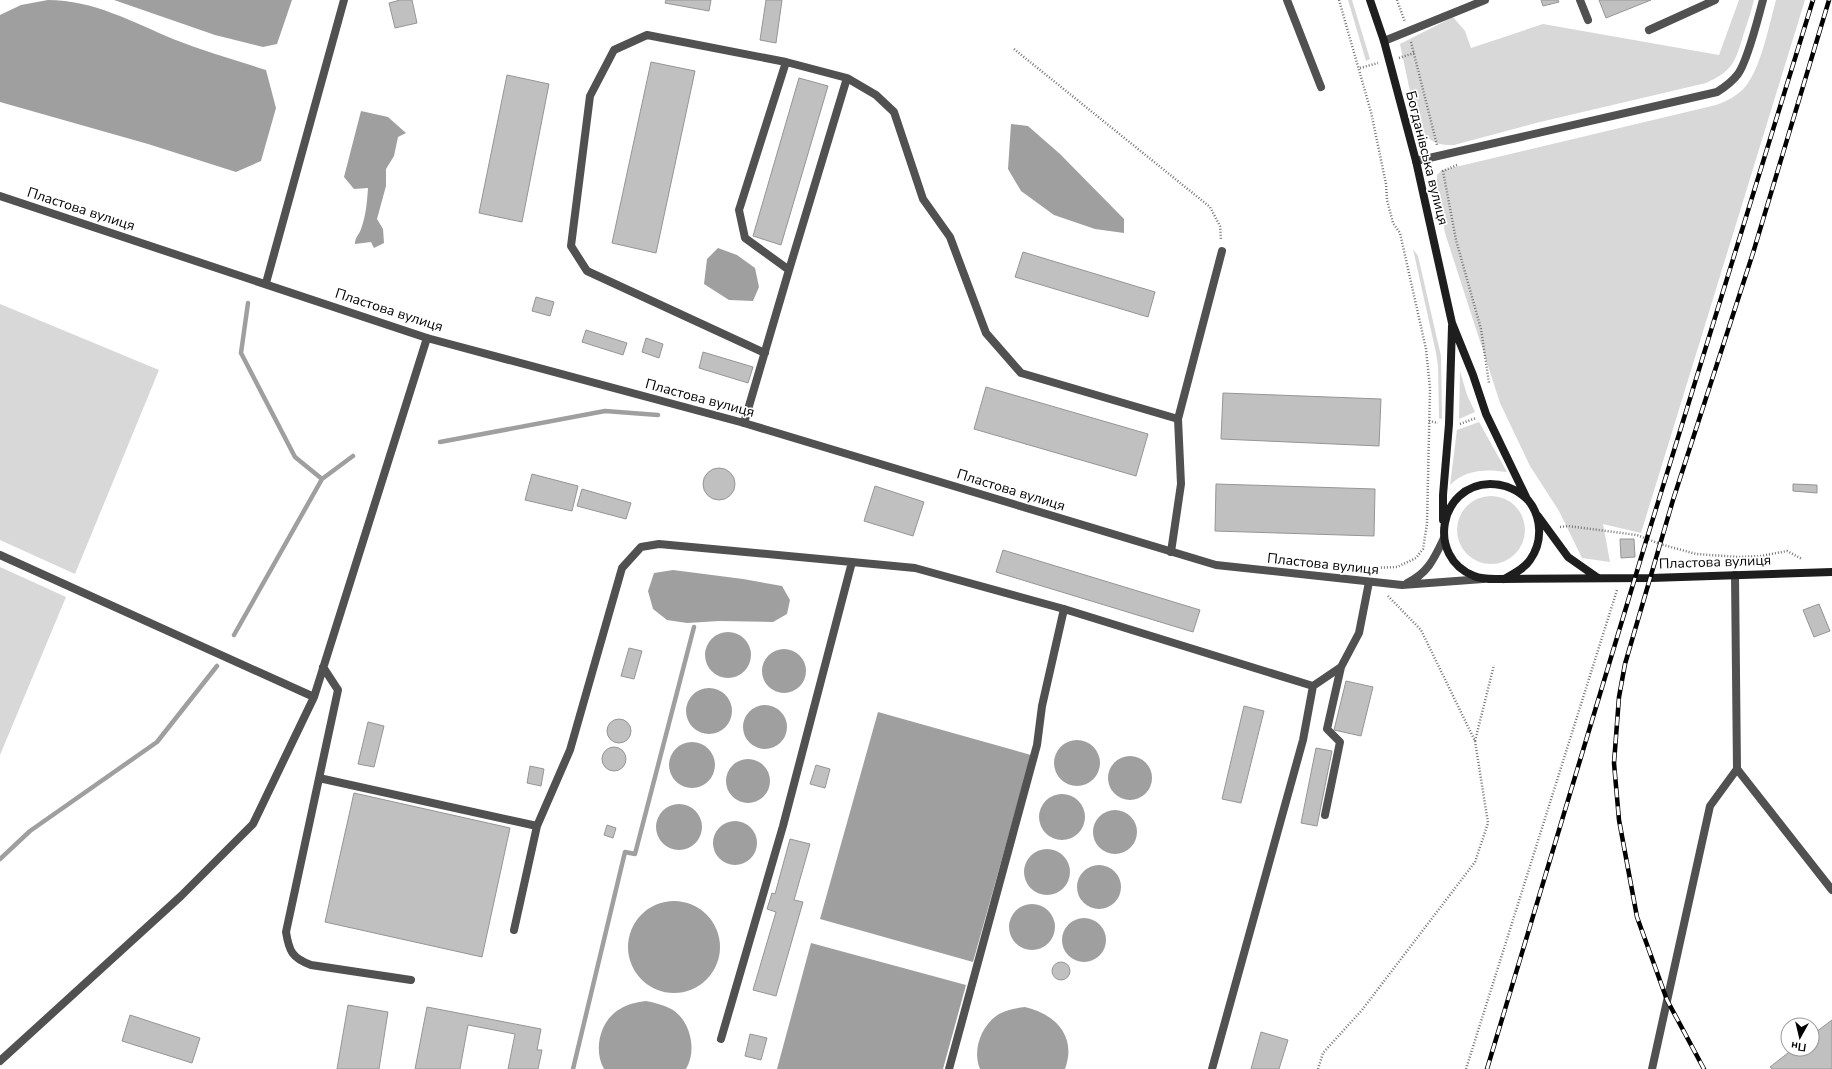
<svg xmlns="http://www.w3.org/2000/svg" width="1832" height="1069" viewBox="0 0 1832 1069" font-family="'Nunito Sans',sans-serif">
  <rect width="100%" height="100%" fill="#fff"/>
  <!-- green -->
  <path fill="#d8d8d8" d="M1348,0H1352L1370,59L1366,61Z
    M1739,0H1754C1751,12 1747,24 1743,36C1735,63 1732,71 1706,83L1540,122L1454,145C1436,146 1427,140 1417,125L1400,44L1453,17L1465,31L1471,48L1543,24L1719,55Z
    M1776,0H1805L1641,533L1603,524L1610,562L1582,558L1559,511L1530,466L1500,403L1445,233L1437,190V175L1442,170L1464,165L1716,105C1727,101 1737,96 1745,87C1761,68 1769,25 1776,0Z
    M1413,249L1418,256L1441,356L1442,419L1439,418L1438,366L1436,353Z
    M0,304L159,370L75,574L0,540Z
    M1460,371L1467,395L1475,412L1459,419Z
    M1479,422L1507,472C1486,469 1466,469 1450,485L1457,430Z
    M1457 530a34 34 0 1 1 68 0a34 34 0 1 1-68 0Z
    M0,567L66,597L0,755Z"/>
  <!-- water -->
  <path fill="#9f9f9f" d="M48,0C93,0 133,22 173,39C204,51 235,60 266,70L276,108L261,161L236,172L148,144L0,102V15L21,5Z
    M114,0H292L277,44L263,47L215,35Z
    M361,111L388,117L406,133L398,137L394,156L386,169V186L377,219L383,229L384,243L374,248L371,242L355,244C355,237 359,235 361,229C366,216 367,202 368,188L354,189L344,177Z
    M1011,124L1028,126L1060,154L1124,219V233L1095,229L1054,215L1021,191L1008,169Z
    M718,248L737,255L755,268L759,287L753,301L729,300L704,284L707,259Z
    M673,570L743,579L782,586L790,600L787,614L773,622L719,621L687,623L667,620L653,609L648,591L654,573Z
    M705 655a23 23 0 1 1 46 0a23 23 0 1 1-46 0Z
    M762 671a22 22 0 1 1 44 0a22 22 0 1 1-44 0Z
    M686 711a23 23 0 1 1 46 0a23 23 0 1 1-46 0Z
    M743 727a22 22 0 1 1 44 0a22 22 0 1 1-44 0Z
    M878,712L1031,755L973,962L820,919Z
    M1054 763a23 23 0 1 1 46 0a23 23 0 1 1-46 0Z
    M669 765a23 23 0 1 1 46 0a23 23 0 1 1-46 0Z
    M1108 778a22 22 0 1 1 44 0a22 22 0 1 1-44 0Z
    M726 781a22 22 0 1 1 44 0a22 22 0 1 1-44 0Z
    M1039 817a23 23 0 1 1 46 0a23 23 0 1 1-46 0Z
    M656 827a23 23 0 1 1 46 0a23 23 0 1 1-46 0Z
    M1093 832a22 22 0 1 1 44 0a22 22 0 1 1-44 0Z
    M713 843a22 22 0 1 1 44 0a22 22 0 1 1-44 0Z
    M1024 872a23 23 0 1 1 46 0a23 23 0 1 1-46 0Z
    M1077 887a22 22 0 1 1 44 0a22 22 0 1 1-44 0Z
    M628 947a46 46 0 1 1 92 0a46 46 0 1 1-92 0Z
    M1009 927a23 23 0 1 1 46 0a23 23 0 1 1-46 0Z
    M1062 940a22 22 0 1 1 44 0a22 22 0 1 1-44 0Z
    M811,943L966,985L943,1069H777Z
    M646,1001C656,1003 664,1005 673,1010C691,1022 697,1051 686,1069H604C593,1050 600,1020 620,1009C628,1004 637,1002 646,1001Z
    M1025,1007C1056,1014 1077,1037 1065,1069H980C972,1051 981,1025 999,1014C1007,1010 1016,1008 1025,1007Z"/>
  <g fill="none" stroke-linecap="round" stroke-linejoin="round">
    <!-- stream -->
    <path stroke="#9f9f9f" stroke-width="4.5" d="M248,303L241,353L295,457L322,479
      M440,442L605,411L658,415
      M234,635L322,479L353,456
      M0,859L30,831L157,742L217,666
      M573,1069L625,852L635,854L694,627"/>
  </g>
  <!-- building -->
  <path fill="#c0c0c0" stroke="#959595" d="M400,0H412L417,23L395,28L389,3Z
    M666,0H711L709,11L665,3Z
    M766,0H782L776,43L760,40Z
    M1541,0H1558L1559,2L1543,6Z
    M1599,0H1651L1606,18Z
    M651,62L695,71L656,253L612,243Z
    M507,75L549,84L522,222L479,213Z
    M799,78L828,86L781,245L753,236Z
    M1023,252L1155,292L1148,317L1015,277Z
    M536,297L554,302L550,316L532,311Z
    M586,330L627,343L623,355L582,342Z
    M646,338L663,344L659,358L642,352Z
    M703,352L753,367L748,383L699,368Z
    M986,387L1148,434L1136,476L974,429Z
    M1223,393L1381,399L1379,446L1221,439Z
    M703 484a16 16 0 1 1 32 0a16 16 0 1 1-32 0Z
    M532,474L578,486L572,511L525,500Z
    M1216,484L1375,489L1374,536L1215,531Z
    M1793,484L1817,485V493L1793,491Z
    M875,486L924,502L913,536L864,521Z
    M582,489L631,503L626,519L577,506Z
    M1620,539H1634L1635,557L1621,558Z
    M1003,550L1200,610L1193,632L996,572Z
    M1819,604L1830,631L1814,637L1803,610Z
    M629,648L642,651L634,679L621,676Z
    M1346,681L1373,687L1361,736L1334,730Z
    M1244,706L1264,711L1241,803L1222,799Z
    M607 731a12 12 0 1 1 24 0a12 12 0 1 1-24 0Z
    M368,722L384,726L374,767L358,764Z
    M602 759a12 12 0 1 1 24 0a12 12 0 1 1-24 0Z
    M1316,748L1332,751L1317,826L1301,823Z
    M816,765L830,769L825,788L810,784Z
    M530,766L544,769L541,786L527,783Z
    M354,793L510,828L482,957L325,922Z
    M607,825L616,828L613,838L604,835Z
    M790,839L810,844L794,900L803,902L776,996L753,990L776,912L767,909L772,893L775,894Z
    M1052 971a9 9 0 1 1 18 0a9 9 0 1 1-18 0Z
    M348,1005L388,1012L379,1069H337Z
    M427,1007L541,1029L537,1050H542L538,1069H508L515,1034L468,1025L460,1069H415Z
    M130,1015L200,1038L192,1063L122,1041Z
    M1832,1020V1069H1772L1770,1067L1793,1049H1812V1035Z
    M1261,1032L1288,1040L1279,1069H1251Z
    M750,1034L767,1038L761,1060L745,1056Z"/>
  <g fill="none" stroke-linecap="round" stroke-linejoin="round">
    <!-- path -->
    <path stroke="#737373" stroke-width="2.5" stroke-dasharray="1 2" stroke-linecap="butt" d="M1339,0L1371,112L1386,184L1387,200L1393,223L1400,233L1426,349L1430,388L1427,524L1423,549L1416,558L1397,567L1372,568
      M1397,0L1405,22
      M1411,42L1437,145
      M1014,49L1210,207L1220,226L1221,240
      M1399,58L1414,53
      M1360,68L1378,63
      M1457,165L1443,171L1456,240L1481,329L1489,383
      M1429,421L1438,423
      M1460,424L1476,418
      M1560,527L1568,526L1637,535L1660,544L1696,554L1739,557L1761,556L1787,551L1802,559
      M1388,596L1421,630L1475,741L1494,665
      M1318,1069L1323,1053L1362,1010L1475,862L1488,823L1475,741
      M1466,1069L1617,590"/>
    <!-- lane -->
    <path stroke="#515151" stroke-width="8" d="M1287,0L1321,87
      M1580,0L1588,20
      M1649,30L1715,0
      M1384,41L1485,0
      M1416,161L1717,92C1725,87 1732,82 1738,74C1748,60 1758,18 1763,0
      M789,270L847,78
      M266,283L344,0
      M765,353L587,271L571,246L590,96L614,50L647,35L786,62
      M1178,419L1222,251
      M744,423L789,270L745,238L739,210L786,62L847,78L876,95L894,112L923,199L950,237L986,333L1021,373L1178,419L1181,484L1171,552
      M0,555L314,697
      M852,562L915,568L1064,609L1313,686
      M323,667L338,690L286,932C289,951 292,958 311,965L411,980
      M319,778L537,826
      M1325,815L1340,742L1327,729L1341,667L1359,633L1369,582
      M514,930L537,826L570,750L622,568L641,547L659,544L852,562L783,826L721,1039
      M0,1061L181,896L253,824L314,697L427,338
      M949,1069L1037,745L1042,706L1064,609
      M1212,1069L1303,740L1313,686L1341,667
      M1652,1069L1710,806L1737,769"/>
    <!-- street -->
    <path stroke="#515151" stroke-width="8" d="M0,196L427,338L744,423L1216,565L1402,585L1483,579
      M1735,575L1737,769L1832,890
      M1407,583C1428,573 1434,559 1444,538"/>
    <!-- secondary -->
    <path stroke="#1e1e1e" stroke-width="8" d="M1370,0L1384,41L1416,161L1452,323L1473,375L1486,414L1527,499
      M1538,516L1568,557L1598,578
      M1443,520V495L1449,424L1452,326
      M1504,579C1513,574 1524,569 1530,560C1543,542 1542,517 1528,500C1518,490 1504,484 1490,484C1439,485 1426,557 1474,576C1483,580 1493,579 1504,579L1651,578L1832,572"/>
    <!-- rail casing -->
    <g stroke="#000" stroke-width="4.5">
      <path id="rail" d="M1487,1069L1647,538L1813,0
        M1704,1069L1667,1000L1637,917L1619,820L1614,763L1619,697L1625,664L1673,500L1753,253L1829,0"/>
    </g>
    <!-- rail -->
    <use href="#rail" stroke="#fff" stroke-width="3" stroke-dasharray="9" stroke-linecap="butt"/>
  </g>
  <g text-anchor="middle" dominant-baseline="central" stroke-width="3.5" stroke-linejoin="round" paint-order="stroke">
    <!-- street labels -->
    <g font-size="14" fill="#000" stroke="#fff">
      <text transform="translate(1427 158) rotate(76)">Богданівська вулиця</text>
      <text transform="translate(81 209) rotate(18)">Пластова вулиця</text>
      <text transform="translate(389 310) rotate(18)">Пластова вулиця</text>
      <text transform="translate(700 398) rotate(15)">Пластова вулиця</text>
      <text transform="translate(1011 490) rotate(17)">Пластова вулиця</text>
      <text transform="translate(1715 562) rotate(-2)">Пластова вулиця</text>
      <text transform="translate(1323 564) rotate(6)">Пластова вулиця</text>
    </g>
  </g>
  <!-- north arrow -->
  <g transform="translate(1800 1037) rotate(188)"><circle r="19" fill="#ffffff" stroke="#999999"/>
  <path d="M0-3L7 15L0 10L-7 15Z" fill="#000000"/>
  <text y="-6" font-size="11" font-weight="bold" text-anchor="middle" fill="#000000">Пн</text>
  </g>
</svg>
